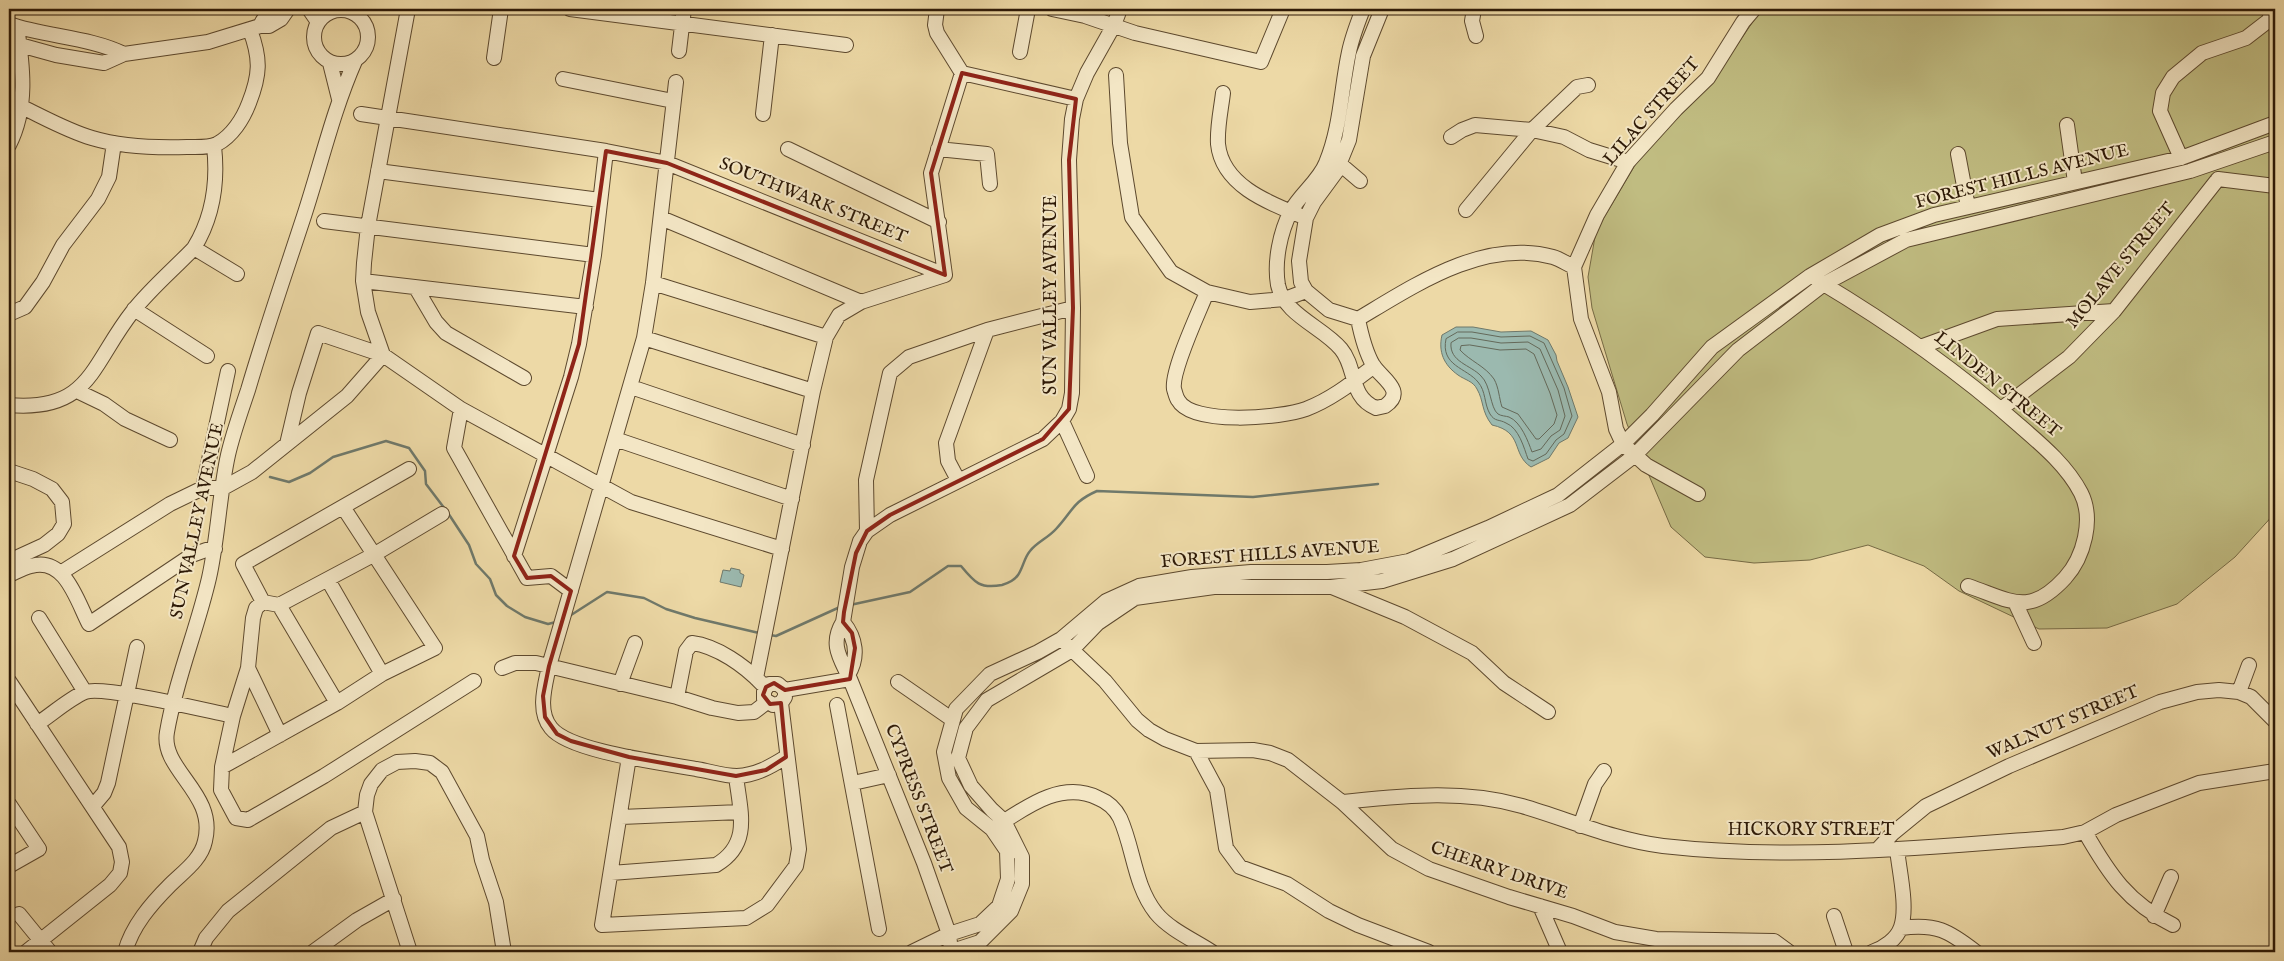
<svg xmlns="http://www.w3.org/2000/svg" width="2284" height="961" viewBox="0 0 2284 961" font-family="'IM FELL English',serif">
  <rect width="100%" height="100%" fill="#edd9a6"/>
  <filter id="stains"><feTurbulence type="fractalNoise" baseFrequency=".004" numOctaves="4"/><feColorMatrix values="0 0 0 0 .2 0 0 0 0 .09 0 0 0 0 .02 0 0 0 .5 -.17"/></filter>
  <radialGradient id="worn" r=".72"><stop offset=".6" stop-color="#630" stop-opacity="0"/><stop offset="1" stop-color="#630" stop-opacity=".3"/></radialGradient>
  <!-- green -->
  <path fill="#c0bc81" stroke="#766a44" d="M1769,9H2275V513L2235,557L2177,604L2107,628L2039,629L1959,591L1924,566L1868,545L1810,560L1754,563L1705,557L1671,527L1627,424L1592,308L1588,277L1596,231L1641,155L1711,84L1758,14Z"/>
  <!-- water -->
  <path fill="#9bb9af" stroke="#6f796b" d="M1456,327H1473L1501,332L1531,331L1548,340L1556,355L1557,361L1568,387L1578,417L1568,438L1559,443L1549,458L1531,467C1511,454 1524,432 1492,425C1481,411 1484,401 1477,389C1473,381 1465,380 1458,375C1444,365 1438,352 1442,335Z
    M731,568L740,570V573L744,575L741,587L720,582L723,570L730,571Z"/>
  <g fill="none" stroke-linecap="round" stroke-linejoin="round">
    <!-- shore -->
    <path stroke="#64695a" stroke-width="1" d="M1458,332H1472L1501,337L1530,336L1544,343L1564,388L1572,416L1564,434L1556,440L1546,454L1533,461L1528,459C1524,448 1519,428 1506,423C1499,419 1495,422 1490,414C1484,404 1486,391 1478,382C1467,368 1440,366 1446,339Z
      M1459,338H1471L1501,343L1528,342L1540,349L1558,390L1565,416L1560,430L1551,436L1541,449L1532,452C1528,441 1521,422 1509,417C1506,416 1501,416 1498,414C1490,408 1491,385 1481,376C1471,365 1449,362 1451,343Z
      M1470,345L1500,350L1526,349L1534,354L1550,393L1557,415L1554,424L1539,439H1536L1518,414L1502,407C1499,398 1499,388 1494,379C1485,366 1470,361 1460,350L1461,346Z"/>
    <!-- stream -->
    <path stroke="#6f796b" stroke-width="2.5" d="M270,477L289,482L310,473L333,457L386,441L409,448L425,471L426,484L448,513L469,545L476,564L490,579L496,595L507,606L525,617L548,624L556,622
      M850,605L910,592L948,566H961C975,583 980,589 1002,585C1009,583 1014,581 1018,575C1023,568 1024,558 1030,551C1037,542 1048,538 1056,529C1073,511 1072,502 1097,491L1253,497L1378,484
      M568,617L607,592L644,598L666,609L695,618L759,633
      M770,635L776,636L840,607"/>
    <!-- minor casing -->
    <g stroke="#5d492e" stroke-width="16">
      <path id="minor" d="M309,9L318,22
        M570,9L846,45
        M937,9L935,25L937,33L962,73L1076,99
        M1052,9L1085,16L1135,33L1261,62L1283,9
        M1474,9L1472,21L1476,36
        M314 37a27 27 0 1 1 54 0a27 27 0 1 1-54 0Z
        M9,24C47,37 89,37 124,54
        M260,26C265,14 273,10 287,10
        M9,42L56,55L104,63L124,54L208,42L260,26H269L281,19L288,9
        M679,51L684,9
        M1020,52L1028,9
        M494,58L501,9
        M330,63L339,99
        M1116,75L1120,143L1132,217L1171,272L1207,292L1250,302L1285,299L1306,291
        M563,79L673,101
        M676,82L653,283L644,338L549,666C545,686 537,711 551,728C570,752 665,763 696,769C709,771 724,776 737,776C756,775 770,767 786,757
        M1223,93C1221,110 1217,127 1218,144C1222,184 1266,202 1299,215
        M22,107C45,118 68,131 92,138C122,147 156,148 187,147C196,147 209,148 217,144C232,136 243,119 249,103C260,75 261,59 250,30
        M361,114L606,151L667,163L945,275
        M763,114L772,35
        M2067,125L2075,182
        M1451,137L1462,130L1475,125L1532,130L1564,137L1589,150L1628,162
        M9,145C28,108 23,67 17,27
        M788,149L939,222
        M938,149L987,154L990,184
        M1958,154L1968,207
        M2181,158L2160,111L2163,93L2173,77L2202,53L2246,38L2268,21L2275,9
        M1340,164L1360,181
        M378,171L600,200
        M2218,179L2275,186
        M1466,210L1532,130L1577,87L1588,85
        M661,218L861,302
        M324,221L594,255
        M194,248L237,274
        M945,275L931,173L962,73
        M1817,280C1889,323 1958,371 2020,426C2042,445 2067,466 2081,493C2094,519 2084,557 2065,578C2029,617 2012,601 1968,586
        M363,281L586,307
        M653,283L826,337
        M416,288L436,322L446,333L524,378
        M1207,292C1199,312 1171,371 1174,389C1175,392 1176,397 1178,400C1192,426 1282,418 1306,409C1332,399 1353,382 1374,366
        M134,309L207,356
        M9,314L25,307L43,282L63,245L98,199L109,177L114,143
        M1358,319C1361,334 1365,351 1373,365C1381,378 1407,391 1385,406L1376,408C1349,397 1357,368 1341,349C1323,327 1284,315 1278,285C1274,262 1280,232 1291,211C1300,194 1319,181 1326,163C1341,127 1341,89 1349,52C1352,37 1358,22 1363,9
        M1358,319L1329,310L1306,291L1301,282L1299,261L1306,218L1314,202L1336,172L1349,140L1363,56L1382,9
        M1358,319C1415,285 1484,238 1553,257C1560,259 1567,264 1574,267
        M644,338L813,391
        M1920,347L1997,319L2114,311
        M383,355L368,312L363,281L364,263L368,226L408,9
        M631,387L803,445
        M77,391L104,404L125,419L170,440
        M9,405C91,412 91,364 133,311C151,288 174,269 194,248C213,217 218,181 214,146
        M461,409L454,448L527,578L551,576L571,591
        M2001,409L2069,357L2114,311L2218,179
        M1062,421L1087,476
        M615,439L792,499
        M287,444L299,393L318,333L383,355L461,409L631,502L782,549
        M9,471L33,479L52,489L62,502L64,524L58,534L44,545L9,561
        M958,480L948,461L946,443L987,330
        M203,488L228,371
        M1698,494L1646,465L1623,444L1616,429L1609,392L1581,319L1574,267L1597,215L1628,162L1676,109L1708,78L1743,22L1754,9
        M867,531L866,480L890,373L909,357L987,330L1073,308
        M514,556L571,377L579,344L594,255L606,151
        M62,572L170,504L203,488H223L252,472L347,396L383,355
        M9,575C16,572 23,568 31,566C65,556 77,601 89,624L192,555L206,550L215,549
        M328,580L382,674
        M1332,587L1405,617L1472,653L1504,683L1548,712
        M263,602L256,608L253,618L248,668L233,716L222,767L221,790L236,818L248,820L324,776L474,681
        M2015,602L2034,643
        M279,605L375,554L442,514
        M39,618L85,692
        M843,622C856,638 859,657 848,675
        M1067,645L1105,681L1137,720L1149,730L1165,739L1196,751L1253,750L1270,753L1288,760L1342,802L1392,849L1429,869L1509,897L1573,916L1615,932L1656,939L1774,941L1789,952
        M248,668L280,735
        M502,668L515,663H536L677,697L712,708L738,713L754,712L767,702
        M756,678L813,391L826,337L839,315L861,302L945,275
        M9,681L119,847L122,862L120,873L110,885L26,952
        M898,682L953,720
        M620,684L635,643
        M785,690L850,679
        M2239,692L2249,665
        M677,697L686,651L692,643C717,646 745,666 762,684
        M337,703L279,605L263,602L243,564L409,469
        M837,705L879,929
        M37,724C51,715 70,698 85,692C104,685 207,711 233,716
        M1196,751L1217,790L1226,848L1240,867L1287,884L1329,911L1358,925L1429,952
        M629,757L602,925L746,918L767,905L796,866L799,849L781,703L785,697V690L778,684H769L764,691V699L773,705L781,703
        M222,767L337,703L382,674L435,648L343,507
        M853,783L889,775
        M1342,802C1403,796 1462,789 1522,806C1570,820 1614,840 1663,846C1796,861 1931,847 2063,837L2085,832L2116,815L2199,783L2275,771
        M9,804L39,849L9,866
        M93,806L104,793L108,783L137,647
        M621,817L740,812
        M997,826C1026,807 1062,780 1098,798C1108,802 1115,808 1120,818C1134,849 1134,885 1156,913C1170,930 1194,940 1212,952
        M1580,826L1595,784L1604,771
        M2085,832C2109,874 2128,903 2173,925
        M1877,850L1893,833L1926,806L2009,766L2160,702L2197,692L2219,690L2239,692L2251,697L2275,721
        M611,873L716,865C752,844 740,811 736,776
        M1540,906L1560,952
        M19,914L50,952
        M1834,916L1846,952
        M2154,916L2171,877
        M1901,928C1936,923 1949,931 1976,952
        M950,943L949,934L924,863L850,679C841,659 829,645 843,622L852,567L860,541L867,531L890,515L1043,439L1062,421L1069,409L1072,393L1073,308L1069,160L1072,119L1076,99L1087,73L1114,25L1120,9
        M125,952C132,926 151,904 170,885C183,872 201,860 205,841C217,793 160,770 167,732C176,679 197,630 209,578C218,538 219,496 228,455C233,433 241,411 248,390C265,332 285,274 304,216C321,164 333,111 355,61
        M200,952L206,938L228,911L331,828L365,812
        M313,952L357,920L394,899
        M410,952L365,812L367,795L371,784L382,770L397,762L415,761L430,763L442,772L477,836L482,860L496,902L504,952
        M912,952L949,934L980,924L999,906L1008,879L1007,851L992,829L966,808L949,778L944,752L956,709L990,674L1038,652L1061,639L1106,601L1139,586L1192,577L1251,572H1327L1361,570L1409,561L1488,528L1558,495L1623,444L1652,415L1712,347L1810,276L1880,235L1934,215L2181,158L2275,123
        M949,952L980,942L1011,911L1022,884V857L1004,821L992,810L971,786L958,758L966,728L987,700L1072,650L1098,623L1135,598L1214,587H1331L1382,581L1453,559L1570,505L1634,456L1738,350L1824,284L1906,240L2190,171L2275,142
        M1872,952C1884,948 1897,939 1901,927C1908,907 1899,870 1897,849"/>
    </g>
    <!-- minor -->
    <use href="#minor" stroke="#f3e6c5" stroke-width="14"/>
  </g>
  <!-- marked area -->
  <path fill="none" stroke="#8f2418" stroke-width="4" stroke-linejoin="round" d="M962,73L1076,99L1069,160L1073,308L1069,409L1043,439L890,515L867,531L856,553L844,612L843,622L852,633L855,648L850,679L785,690L774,683L766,687L763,695L770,704L781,703L786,757L766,770L736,776L629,757L571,741L557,734L545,717L543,696L549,666L571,591L551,576L527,578L514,556L579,344L606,151L667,163L945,275L931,173Z"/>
  <g text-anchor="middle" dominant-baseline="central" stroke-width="4" stroke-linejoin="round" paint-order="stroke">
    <!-- street labels -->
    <g font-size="18" fill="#2d1906" stroke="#f3e6c5">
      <text transform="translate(1652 112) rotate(-49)">LILAC STREET</text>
      <text transform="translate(2022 177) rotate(-14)">FOREST HILLS AVENUE</text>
      <text transform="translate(813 201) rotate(22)">SOUTHWARK STREET</text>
      <text transform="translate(2121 266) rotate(-50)">MOLAVE STREET</text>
      <text transform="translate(1051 295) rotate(-90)">SUN VALLEY AVENUE</text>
      <text transform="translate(1997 385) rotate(39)">LINDEN STREET</text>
      <text transform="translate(198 521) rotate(-78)">SUN VALLEY AVENUE</text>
      <text transform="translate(1270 555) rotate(-4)">FOREST HILLS AVENUE</text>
      <text transform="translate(2063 723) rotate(-23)">WALNUT STREET</text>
      <text transform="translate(918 799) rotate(69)">CYPRESS STREET</text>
      <text x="1811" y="830">HICKORY STREET</text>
      <text transform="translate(1499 871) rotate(19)">CHERRY DRIVE</text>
    </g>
  </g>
  <!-- margin -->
  <rect width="2284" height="961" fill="none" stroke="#edd9a6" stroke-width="30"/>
  <rect x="10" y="10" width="2264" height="941" fill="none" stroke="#2d1906" stroke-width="2.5"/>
  <rect x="15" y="15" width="2254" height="931" fill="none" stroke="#2d1906"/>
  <rect width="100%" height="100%" filter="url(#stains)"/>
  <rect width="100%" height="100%" fill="url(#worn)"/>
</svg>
